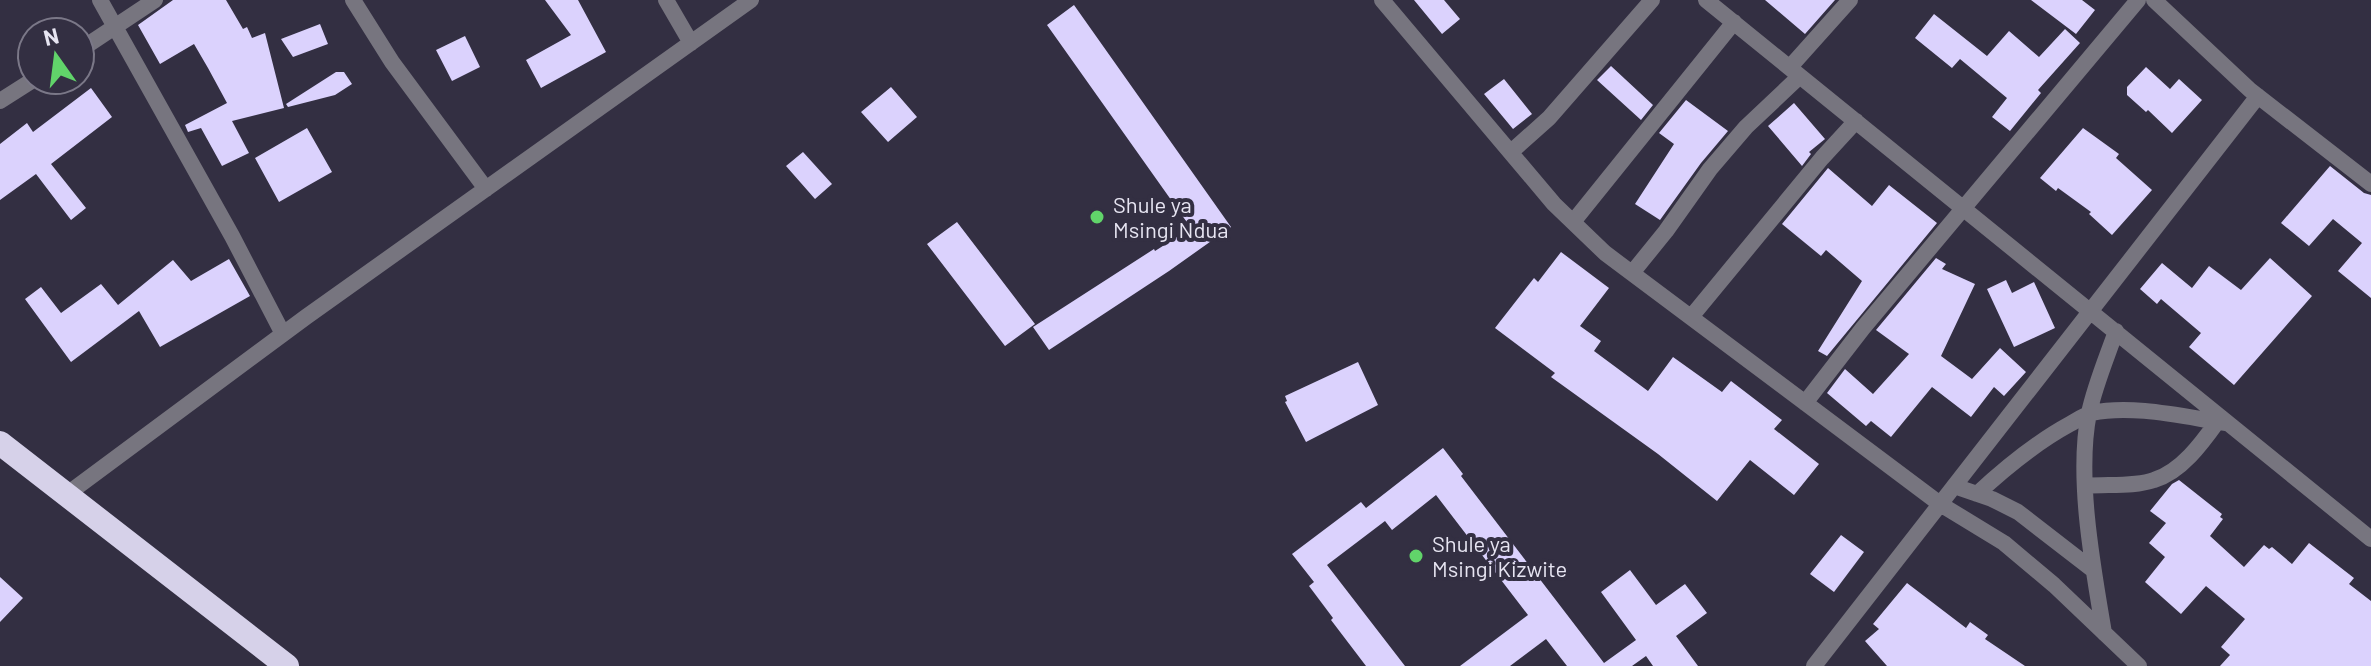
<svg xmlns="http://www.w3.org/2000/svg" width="2371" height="666" viewBox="0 0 2371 666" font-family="Barlow,sans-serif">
  <rect width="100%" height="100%" fill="#332f42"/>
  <!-- building -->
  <path fill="#dbd2fd" d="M173,0H226L243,29L247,27L252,38L265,33L284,108L232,121L249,153L222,166L201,128L188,132L185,125L227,103L208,68L194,44L160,64L138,25Z
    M545,0H578L606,52L541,88L526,60L571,35Z
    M1414,0H1444L1460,19L1442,34Z
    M1765,0H1835L1805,34Z
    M2031,0H2082L2095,10L2076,34Z
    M1074,5L1231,227L1169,271L1049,350L1033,327L1154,249L1155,251L1191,228L1047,25Z
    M1934,14L1987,56L2009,31L2039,57L2065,29L2080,43L2038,90L2041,93L2010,131L1992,117L2007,98L1960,59L1952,68L1915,38Z
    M320,24L328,44L293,57L281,39Z
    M465,36L480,67L452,81L436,50Z
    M1611,66L1653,105L1641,120L1597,80Z
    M2146,67L2170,89L2179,79L2202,100L2172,133L2148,110L2146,112L2127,95V87Z
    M336,72H344L352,84L335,95L288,107L286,104Z
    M1504,79L1532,114L1513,129L1484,94Z
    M891,87L917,117L888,142L861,112Z
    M91,88L112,117L51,164L86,208L71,220L36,174L0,200V144L27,123L33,132Z
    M1686,100L1728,131L1701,163L1660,220L1635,204L1674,144L1659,133Z
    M1794,103L1825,139L1809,152L1811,154L1802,166L1768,126Z
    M307,128L332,172L279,202L255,158Z
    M2083,128L2119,154L2116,158L2152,190L2112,235L2089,214L2091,212L2058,188L2056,191L2040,178Z
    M803,152L832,184L815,199L786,166Z
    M2330,166L2364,193L2371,195V298L2338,271L2362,243L2333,219L2309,246L2281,223Z
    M1828,168L1872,206L1889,185L1937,223L1827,356L1818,351L1862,281L1826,250L1821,256L1782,224Z
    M957,222L1035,324L1005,346L927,244Z
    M1561,252L1609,288L1580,326L1601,341L1594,351L1648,391L1673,357L1722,392L1731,381L1782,420L1774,429L1819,464L1794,495L1750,460L1717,501L1658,454L1551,377L1555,373L1495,328L1534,278L1538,282Z
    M1936,258L1946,264L1942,269L1975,284L1941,356L1972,379L2000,348L2026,372L2004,396L1994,387L1971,417L1932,387L1891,437L1871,421L1866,426L1827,393L1845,369L1873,394L1909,354L1876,330Z
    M2270,258L2312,296L2234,385L2189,347L2201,333L2161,299L2157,304L2140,289L2162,263L2192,288L2209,266L2241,290Z
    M229,259L250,296L160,347L139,311L71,362L25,299L41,287L61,313L101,284L118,305L173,260L191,281Z
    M2006,280L2012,293L2034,282L2055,328L2014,347L1987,289Z
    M1358,362L1378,405L1306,442L1285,402L1287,401L1285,396Z
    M1443,448L1463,474L1461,476L1604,663L1636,640L1601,592L1630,570L1656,605L1685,584L1707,613L1676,636L1698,666H1653L1646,656L1632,666H1567L1546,639L1510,666H1460L1528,615L1436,495L1392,530L1385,521L1327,565L1405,666H1366L1331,620L1333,618L1309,586L1314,582L1292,554L1361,502L1366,508Z
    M2179,480L2222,514L2220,517L2223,519L2210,536L2244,567L2264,545L2269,549L2272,547L2292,564L2309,543L2354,578L2349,584L2371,601V666H2220L2230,655L2221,647L2245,619L2206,586L2181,614L2145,582L2165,557L2149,543L2166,523L2150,511L2172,484Z
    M1841,535L1864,552L1834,592L1810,574Z
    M0,577L23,598L0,622Z
    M1907,583L1966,628L1970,622L1988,635L1985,639L2025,666H1887L1865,641L1879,629L1873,624Z"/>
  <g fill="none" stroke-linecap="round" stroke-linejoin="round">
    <!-- street -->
    <path stroke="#77757f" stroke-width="16" d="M100,0L232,236L283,334
      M353,0L392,62L486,189
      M666,0L691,43
      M1382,0L1554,204L1605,253L1940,504L2004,543L2054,585L2139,666
      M1706,0L2371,539
      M2154,0L2250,90L2371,184
      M80,50L155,0
      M1790,67L1850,0
      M0,101L33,80
      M1511,152L1549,118L1652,0
      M1573,222L1734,22
      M1632,273L1666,231L1710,169L1746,127L1800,76
      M1691,317L1822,158L1856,121
      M1805,403L1863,328L2138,0
      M1954,486L1992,499L2018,512L2093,570
      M2086,486C2107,484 2134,487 2154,480C2181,472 2202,443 2217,422
      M1977,494C2006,467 2035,443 2070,424C2077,420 2084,415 2092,413C2132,404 2185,417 2226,423
      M66,495L306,317L751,0
      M2104,633C2093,568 2076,477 2089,413C2095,385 2107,357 2116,331
      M1814,666L2258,96"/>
    <!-- highway -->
    <path stroke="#d6d1e9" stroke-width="24" d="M0,443L287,666"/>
  </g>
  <!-- markers -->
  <g fill="#61d46a" stroke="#332f42" stroke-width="3">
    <circle cx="1097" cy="217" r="8"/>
    <circle cx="1416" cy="556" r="8"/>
  </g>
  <g text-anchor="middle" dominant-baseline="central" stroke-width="8" stroke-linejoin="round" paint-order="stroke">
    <!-- poi labels -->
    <g font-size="22" fill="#e7e5f2" stroke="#332f42" text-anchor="start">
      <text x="1113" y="204">Shule ya<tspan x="1113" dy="25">Msingi Ndua</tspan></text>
      <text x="1432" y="543">Shule ya<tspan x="1432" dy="25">Msingi Kizwite</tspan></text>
    </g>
  </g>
  <!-- north arrow -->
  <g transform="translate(56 56) rotate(346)"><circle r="38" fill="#332f42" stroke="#7b7888" stroke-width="2"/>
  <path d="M0-6L14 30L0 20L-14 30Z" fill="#61d46a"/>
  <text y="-12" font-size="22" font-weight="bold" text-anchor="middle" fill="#e7e5f2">N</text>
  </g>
</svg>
